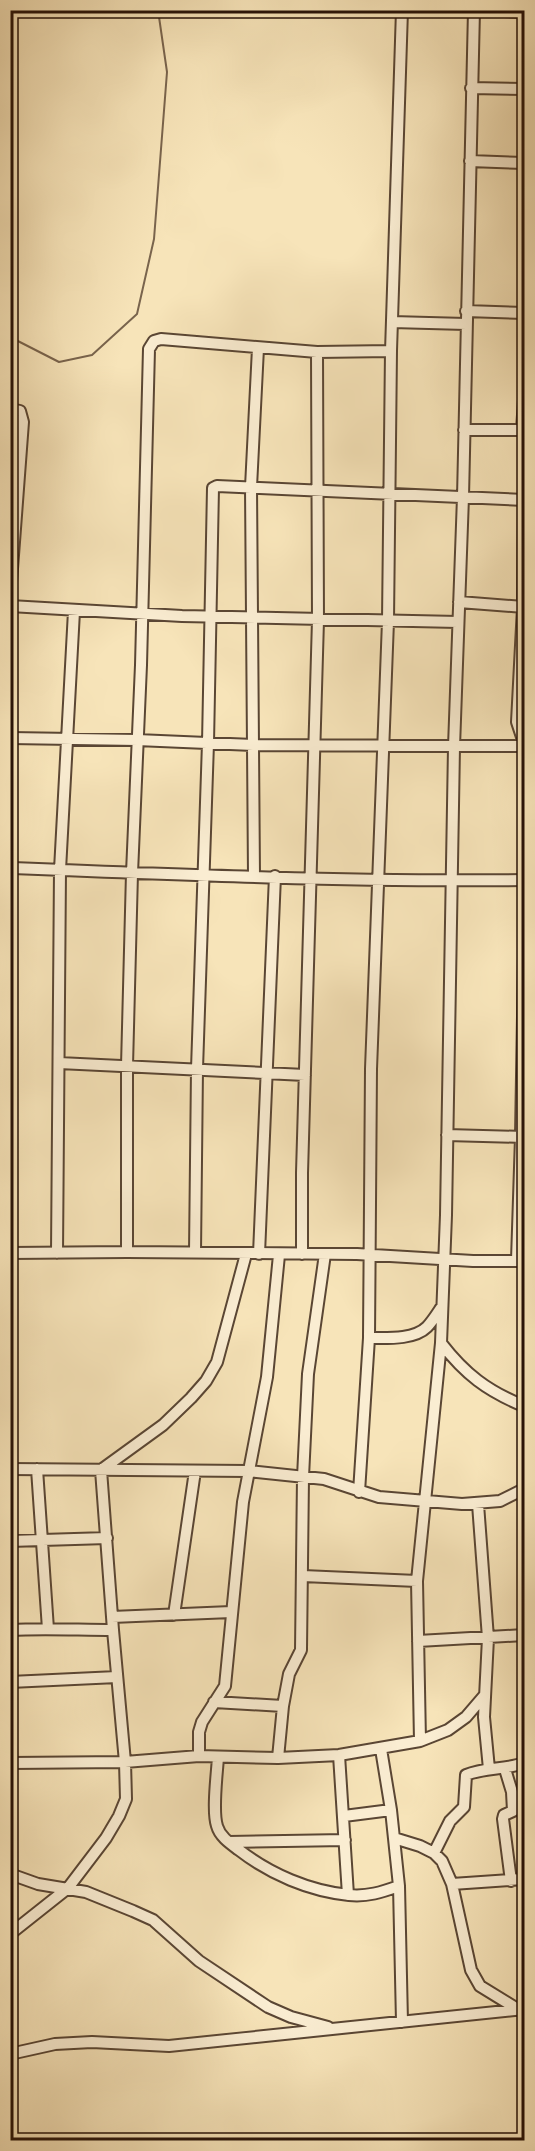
<svg xmlns="http://www.w3.org/2000/svg" width="535" height="2151" viewBox="0 0 535 2151" font-family="Cardo,serif">
  <rect width="100%" height="100%" fill="#f7e4b9"/>
  <filter id="stains"><feTurbulence type="fractalNoise" baseFrequency=".00333" numOctaves="4"/><feColorMatrix values="0 0 0 0 .2 0 0 0 0 .09 0 0 0 0 .02 0 0 0 .5 -.17"/></filter>
  <radialGradient id="worn" r=".72"><stop offset=".6" stop-color="#630" stop-opacity="0"/><stop offset="1" stop-color="#630" stop-opacity=".3"/></radialGradient>
  <g fill="none" stroke-linecap="round" stroke-linejoin="round">
    <!-- stream -->
    <path stroke="#79644d" stroke-width="2" d="M10,337L59,362L92,355L137,314L154,239L167,72L158,10"/>
    <!-- minor casing -->
    <g stroke="#5a4634" stroke-width="14">
      <path id="minor" d="M481,10L524,12
        M471,88L524,89
        M470,161L524,163
        M466,311L524,313
        M392,322L466,324
        M10,409L20,411L23,422L10,595
        M464,430H524
        M522,430L524,400
        M524,500L523,607L517,722L524,743
        M459,602L524,607
        M10,606L182,616L458,622
        M10,738L137,740L253,745L524,746
        M10,868C182,875 353,882 524,880
        M254,876L251,487L258,348
        M59,1063L305,1075
        M447,1135L524,1137
        M127,1252V1066L132,873L141,665L149,349L154,341L161,339L317,352L391,351
        M195,1252L197,1069L208,743L213,488L217,486L524,500
        M10,1253L127,1252L357,1254L473,1261H524
        M57,1253L60,870L74,611
        M259,1254L275,876
        M302,1254V1173L318,620L317,352
        M517,1260L521,1137L524,956
        M369,1338C386,1338 414,1340 427,1327C432,1322 437,1314 441,1308
        M441,1343C465,1374 487,1391 524,1406
        M10,1469L248,1471L324,1479L379,1497L462,1504L500,1501L524,1489
        M37,1469L48,1629
        M359,1492L369,1338L371,1069L388,621L391,351L402,10
        M478,1504L488,1638L484,1717L489,1769
        M10,1541L107,1538
        M303,1576L417,1581
        M174,1615L195,1471
        M112,1617L231,1612
        M10,1630C44,1628 78,1630 113,1630
        M418,1641L524,1635
        M10,1682L117,1677
        M214,1702L283,1706
        M420,1741L417,1581L441,1343L446,1215L454,747L463,497L474,10
        M381,1749L391,1810L399,1886L402,2022
        M339,1755L348,1895
        M199,1756V1732L202,1722L225,1686L243,1502L267,1377L279,1255
        M218,1757C217,1774 212,1811 217,1826C220,1837 231,1844 239,1850C270,1874 309,1891 349,1895C367,1897 382,1892 399,1886
        M278,1758L283,1706L289,1674L301,1650L303,1477L308,1374L325,1254
        M10,1763L125,1762L199,1756L278,1758L339,1755L420,1741L448,1730L466,1717L484,1696
        M505,1769L512,1792L513,1811L504,1815L503,1819L511,1881
        M344,1816L391,1810
        M394,1838L420,1846L434,1853L442,1861L452,1884L471,1970L480,1986L519,2010
        M229,1842L345,1840
        M434,1853L450,1821L464,1807L466,1775C485,1767 505,1770 524,1763
        M10,1874L38,1884L86,1892L133,1911L153,1920L199,1961L268,2007L291,2017L328,2027
        M452,1884L524,1879
        M10,1934L68,1888L106,1838L119,1816L126,1799L125,1762L113,1630L101,1470L163,1425L191,1398L206,1381L217,1362L246,1254
        M10,2054L55,2044L92,2042L169,2046L524,2009"/>
    </g>
    <!-- minor -->
    <use href="#minor" stroke="#faedd2" stroke-width="10"/>
  </g>
  <!-- margin -->
  <rect width="535" height="2151" fill="none" stroke="#f7e4b9" stroke-width="36"/>
  <rect x="12" y="12" width="511" height="2127" fill="none" stroke="#261107" stroke-width="3"/>
  <rect x="18" y="18" width="499" height="2115" fill="none" stroke="#261107" stroke-width="1.5"/>
  <rect width="100%" height="100%" filter="url(#stains)"/>
  <rect width="100%" height="100%" fill="url(#worn)"/>
</svg>
